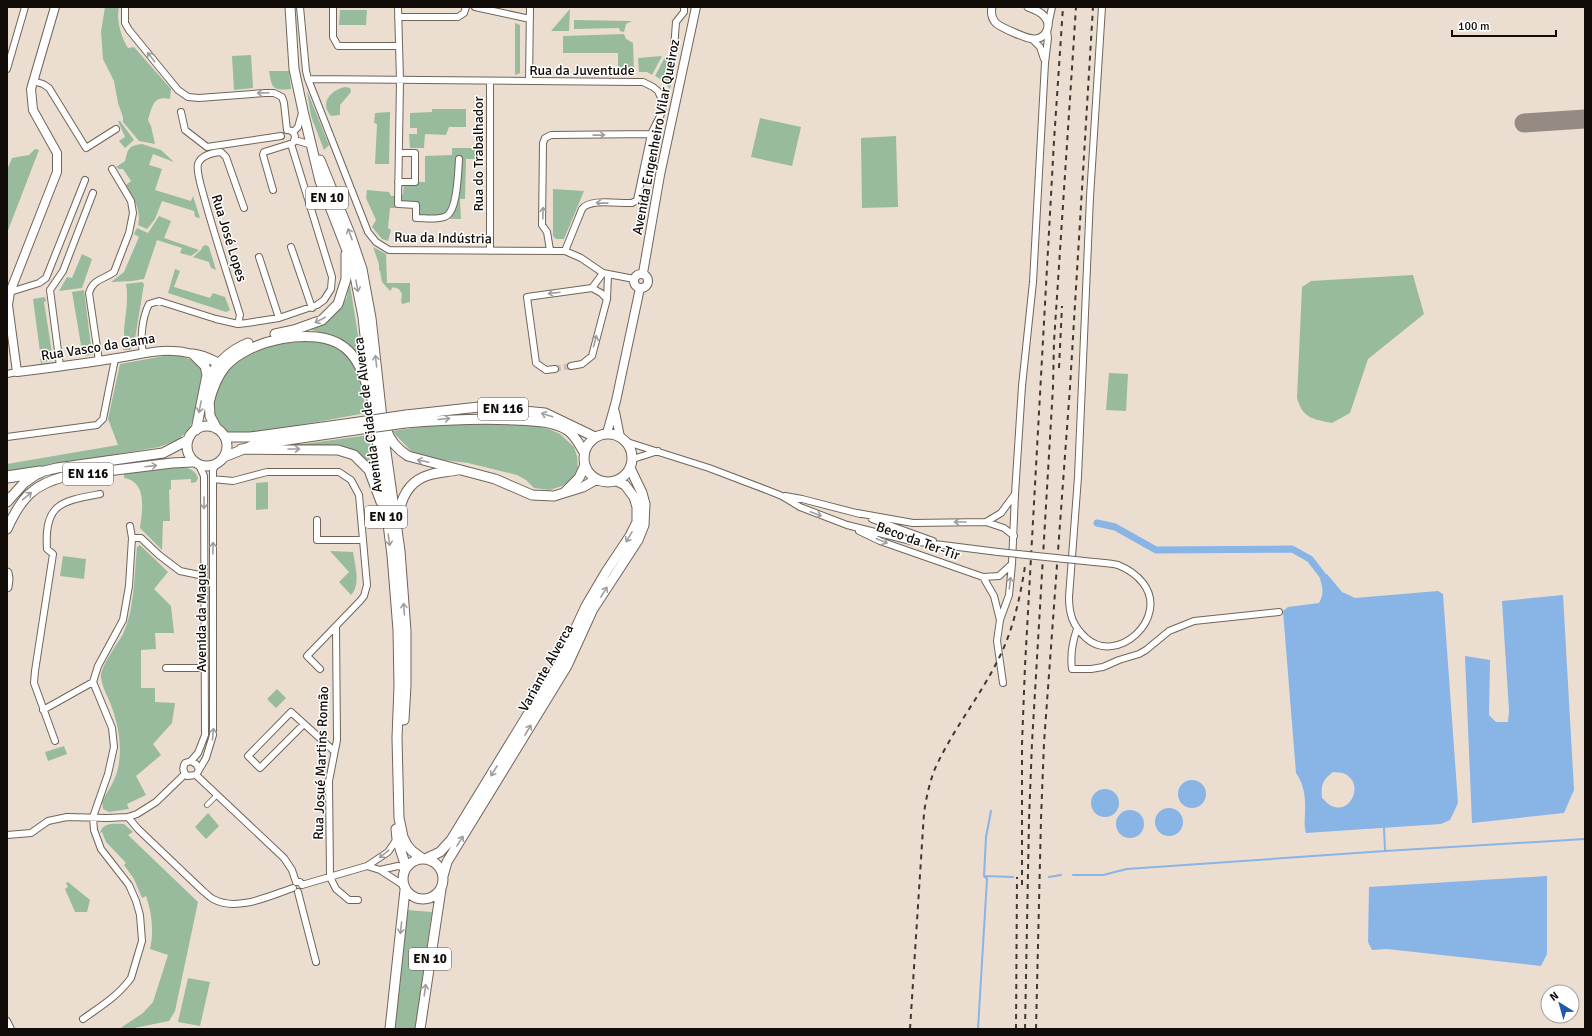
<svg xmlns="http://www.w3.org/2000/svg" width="1592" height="1036" viewBox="0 0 1592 1036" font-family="Signika,sans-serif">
  <rect width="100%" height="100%" fill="#ebded1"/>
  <!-- green -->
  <path fill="#98ba9d" d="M105,7H119C116,20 121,37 128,48L134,47L171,89L170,99C153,95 152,107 148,120L151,126L155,144L139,141L123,122V117L118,103L114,81L103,59L101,32Z
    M570,9L569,31H551Z
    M340,10H367L366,25H339Z
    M574,20L632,21L626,24L624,32L620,31L619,28L574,29Z
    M515,23L520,25V73L515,75Z
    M624,34L626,39L633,43L634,71H618V53H563V36Z
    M251,55L253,88L234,90L232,56Z
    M662,56L652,75L647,72H639L638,58Z
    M676,56L670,89L664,81L655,76L665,57Z
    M269,71H289L291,89C272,91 272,88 269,71Z
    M345,87L350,88L351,92L340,105V115L331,116C319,103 331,90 345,87Z
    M307,92L308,93L329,145L324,150L311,116Z
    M432,109H466V127H449L446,135L425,134L424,148H410L409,134H417V128H410V113L432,112Z
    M390,112L389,164H375L377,124L374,123L375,113Z
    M760,118L801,127L792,166L751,157Z
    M118,121H120L134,140L125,148L119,141L125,137Z
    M896,136L898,207L862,208L861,138Z
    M142,144L161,150L174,162L153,154L149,165L162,169L155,190L191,201L193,196L200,218L195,217L194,211L162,201L155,219L147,229L138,225C142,211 133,197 126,185L131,181L123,169H119L116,167L125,161C128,150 127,146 142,144Z
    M452,148H480V159H466L465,199H460L461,219L416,218H419V208H390L388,228L391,230L388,241L382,239L372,227L376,220L366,198L367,190L389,192L391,196L403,195L404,182H425V156L452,155Z
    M35,149L39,150L7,233V170L12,158L29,155Z
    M553,189L584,191L564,239H556L553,236Z
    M159,216L171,221L164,238L199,250L191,256L180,253L182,248L157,240L144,279L132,281L111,282L124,272L139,237L134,234L137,228L148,233Z
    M206,245L209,247L216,270L211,268L209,262L193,257L201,250L203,246Z
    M373,247L386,254L387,283H410V302L402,304L401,301L402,294L399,289L393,287L390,291L382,282L380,271L379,270V264Z
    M82,254L92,259L82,288L59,291L67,277L72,278Z
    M175,269L180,271L174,287L210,298L213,293L225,297L230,310L226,312L168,293Z
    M1413,275L1424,314L1368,359L1350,413L1332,423C1313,419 1303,419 1297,398L1302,287L1311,281Z
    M142,282L144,284L134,345L130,350H123C125,343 124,338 124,331C125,315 129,300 126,284Z
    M350,285L362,360C358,356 355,350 350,345C340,335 323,334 309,329C326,323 340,314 347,297C348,292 348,289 350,285Z
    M84,290L91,346L94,347L95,353L94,354L85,356L84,347L81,345L72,292Z
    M45,297L46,301L44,302L52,353H55L56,359L41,363L40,359L44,358L43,352H40L33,299Z
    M317,341C359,350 361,376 366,413L257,433C244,433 225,436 217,424C213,419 213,411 213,406C213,383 230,361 251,352C272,343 295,342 317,341Z
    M175,354L195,361L200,367L203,376L195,412L190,428L178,440L159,447L7,473V464L118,445L108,419L120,364Z
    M1109,373L1128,374L1126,411L1106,410Z
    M456,422L533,425L551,430L560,434L574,447L577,456L578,469L571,480L562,486L550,490L534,488L526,480L517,475L468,463L435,459L421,456L411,451L392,431Z
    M369,435L375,473L356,452L289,446Z
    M170,466C181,467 194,466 198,478L196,482L191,483V479L171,480V489L169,490L170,521H163L162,550L140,528C142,511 148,482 124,478V474Z
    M268,482V509L256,510V483Z
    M140,545L168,572L154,589L171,606L174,633H155L156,649L141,650V688H155V702L175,703L172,723L153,744L161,755L136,776L146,795L127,804L129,809L109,812L103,809L102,801C106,794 111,787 114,780C124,758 120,730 112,708C109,698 102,688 101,677C100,667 118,643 123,634C135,608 134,575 137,547Z
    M330,551L353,552C355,565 361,585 351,595L339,582L349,572Z
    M63,556L86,559L84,579L60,576Z
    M277,689L286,698L276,708L267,699Z
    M64,746L67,754L48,761L45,752Z
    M208,813L219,826L206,839L195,827Z
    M124,824L133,832L128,835L198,902L175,1011L169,1021L129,1029H121L122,1027L143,1013L153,1002L168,955L150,949C154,932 152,913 146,896L142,898L134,879L124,865L126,863L106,842L102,832L100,833C103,822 114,824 124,824Z
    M68,882L90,900L87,912H75L65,889L68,887L66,883Z
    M407,910L432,912L415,1029H393Z
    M188,978L210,982L200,1026L178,1022Z"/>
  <!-- water -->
  <path fill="#88b4e6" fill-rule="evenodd" d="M1327,574L1342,592L1355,598L1438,591L1443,594L1458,803L1450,820L1441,824L1306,833C1303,823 1306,813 1305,803C1305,793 1302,781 1296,773L1283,611L1288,607L1319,603C1324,594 1323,588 1320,579ZM1333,772C1336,773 1342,772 1345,774C1365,784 1350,815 1332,806C1328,805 1325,800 1322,798C1321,786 1322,780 1333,772Z
    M1563,595L1574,790L1564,813L1472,823L1465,656L1490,660L1489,715L1496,722H1508L1509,711L1502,601Z
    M1178 794a14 14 0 1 1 28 0a14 14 0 1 1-28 0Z
    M1091 803a14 14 0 1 1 28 0a14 14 0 1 1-28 0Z
    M1155 822a14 14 0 1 1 28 0a14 14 0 1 1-28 0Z
    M1116 824a14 14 0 1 1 28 0a14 14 0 1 1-28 0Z
    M1547,876V954L1541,966L1387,949L1372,950L1368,942L1369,887Z"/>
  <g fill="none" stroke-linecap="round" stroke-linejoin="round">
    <!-- stream -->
    <path stroke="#88b4e6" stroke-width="2" d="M1384,828L1385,850
      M1073,875H1103L1127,869L1385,851L1585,839
      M984,876L1013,877
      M1049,877L1061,875
      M978,1029L987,879L984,876L986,837L991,811"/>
    <!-- canal -->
    <path stroke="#88b4e6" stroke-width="7" d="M1097,523L1115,527L1156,550L1292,549L1310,559L1323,576"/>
    <!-- taxiway -->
    <path stroke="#958b82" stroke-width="19" d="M1524,123L1585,119"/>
    <!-- minor-tunnel -->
    <path stroke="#cabeb3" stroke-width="6" stroke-dasharray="6 3" stroke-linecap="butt" d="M555,369L571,366"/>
    <!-- pedestrian casing -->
    <g stroke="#71655a" stroke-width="6">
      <path id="pedestrian" d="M207,805L217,795"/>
    </g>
    <!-- minor casing -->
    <g stroke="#71655a" stroke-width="8">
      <path id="minor" d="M125,7V23L129,30L178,90L188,97L199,98L265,93H274L282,97L284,103L287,130
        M300,7L306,71L308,79L368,232L376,242L389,250L565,251L581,258L603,273L634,279
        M333,7V37L338,46H399
        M398,7L400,81L398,204L416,205V218C425,218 436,220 444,217C458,214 458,171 459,159
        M475,7L530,19
        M398,17H458L464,13L466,7
        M1048,26L1052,7
        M1032,39L1040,47L1044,59
        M674,49L676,22L684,12V7
        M7,69L25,7
        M308,79L636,82H643L653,87L658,91L663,102L662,112L651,134L637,200L632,203C619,204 590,198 582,209L565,251
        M33,81L43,84L49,88L86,148L116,129
        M529,81L530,7
        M181,112L185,130L207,147L281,136
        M293,132L298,127L302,113
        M295,140L312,145
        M398,182H415V153H399
        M273,190L263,155L264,152L293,143L295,138C295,133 292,130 287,130
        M291,247L312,308
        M550,250L547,232L542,225L543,143L545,138L551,135L651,134
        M490,251V82
        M259,257L279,318
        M592,288L603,273
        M10,292L39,283L46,278L85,180
        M238,324L240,315C228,276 215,237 204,197C202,189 196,172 198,164C201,155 212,153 221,152L226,157L244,208
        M143,353C140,338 142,318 149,304L159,301L216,319L238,324L247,323L279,318L317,305L324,300L331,289L332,277L291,144
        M99,361L89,293C93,279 103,280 114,272L129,233L133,213L131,201L112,169
        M60,366L50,290L63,271L93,193
        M571,366L582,364L592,356L607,299L608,275
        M555,369L546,370L536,363L527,297L592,288L601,293L607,299
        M7,374L17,372
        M7,437L97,425L103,419L115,359
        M627,442L709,468L767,490L782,496L800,507L847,525L911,541L998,552
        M633,459L658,451
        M213,479L233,481L267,472H339L351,480L359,495L367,585L364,596L360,601L307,656L320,669
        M785,496L802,499L860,514
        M857,513L913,523L986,522L1001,513L1015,494
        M872,519L933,541
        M317,520V540H363
        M986,522L1004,528L1014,536
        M859,531L880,541L983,577L999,576L1012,564
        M132,538H141L159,555L180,571L204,576
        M1094,562C1102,563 1110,563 1118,565C1128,569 1136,574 1143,583C1170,618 1117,666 1086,638C1073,626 1069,615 1069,597L1078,477L1090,197L1102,7
        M983,577L994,596L1000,620L997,641L1003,683
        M1000,620L1009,595L1012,564L1015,494L1022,386L1033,282L1045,63L1048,38L1047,31
        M336,627L337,740L329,781L330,877L336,889L349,900H358
        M1077,629C1072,643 1070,654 1072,669H1091L1103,667L1119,660L1139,654L1146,650L1169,631L1194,621L1279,612
        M166,668H205
        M43,710L93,682
        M304,724L260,768L248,756L291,712L334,751
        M55,741L34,683L35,671L53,554L47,549C44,503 62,501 100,494
        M191,761L198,753L205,735L204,476L199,465
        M199,769L196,764L191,761L185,763C182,768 183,772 187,776L196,775L206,758L213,735V470L216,464
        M196,775L284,858L292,870L296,882
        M128,817L138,829L203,891C206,893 209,897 213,899C237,912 269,896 293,888
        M7,835L31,833L48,821L67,817L107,818L128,817L137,814L156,802L185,774
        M367,866L380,870L403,885
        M380,870L398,866L406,868
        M296,882H300L302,885L367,866L388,852L397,839
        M298,892L316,962
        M83,1019C101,1006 118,996 131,978L142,941L140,915L136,901L129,885L101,849L94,830L93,817L108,774L114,747L112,728L93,682L98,666L123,620L129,586L132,538L130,526
        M7,1021L11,1029"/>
    </g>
    <!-- tertiary casing -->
    <g stroke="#71655a" stroke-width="9">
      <path id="tertiary" d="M992,7C991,12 991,17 995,22C999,27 1029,40 1035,39C1047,38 1052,24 1044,16C1040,11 1033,9 1028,7"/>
    </g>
    <!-- secondary casing -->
    <g stroke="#71655a" stroke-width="10">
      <path id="secondary" d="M55,7L31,89L33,110L57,153V172L10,292L8,305L17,372C49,368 80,364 111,359C141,355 163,346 193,354
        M643,273L660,175L696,7
        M634 281a7 7 0 1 1 14 0a7 7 0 1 1-14 0Z
        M615,412L620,437
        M607,433L616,401L640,288"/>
    </g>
    <!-- primary casing -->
    <g stroke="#71655a" stroke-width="11">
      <path id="primary" d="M290,7L294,69L303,111L320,181L353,266L363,317L372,400L392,555L398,630L399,686L397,738L399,818L403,837L407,845L412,851L423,859
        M320,160L350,234L362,269L371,318L385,445L400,551L406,631V685L404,720
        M275,334L294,330L322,320L338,304L346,279V254
        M193,354L205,366L207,375L196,430
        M193,354C203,355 210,359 218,363
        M205,385C214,366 228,351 248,343
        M209,399L210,416L217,429
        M209,403C212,390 216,378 225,367C247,340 316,325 344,347C356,356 362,370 366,383
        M406,415L479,407L545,413L595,437
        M405,423C442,420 478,418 516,420C533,421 552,421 567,430C575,435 579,444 584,452
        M187 446a20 20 0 1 1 40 0a20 20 0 1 1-40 0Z
        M386,429C390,441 397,449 408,456L495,479L532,495L554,496L583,487L597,479
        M584 458a24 24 0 1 1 48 0a24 24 0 1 1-48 0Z
        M225,437H250L352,423
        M241,449L338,450L354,455L369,470L381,502
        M224,457L254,445L355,430
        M565,492L579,478L585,465
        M7,502L24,483L40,472L57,468L163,453L188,440
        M398,520C400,500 408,481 429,475C438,472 448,472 457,470
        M7,529C21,498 33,484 67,476L172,463L193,462
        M7,573L8,579L7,587
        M396,829L397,839L406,867
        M403 879a20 20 0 1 1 40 0a20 20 0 1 1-40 0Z
        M425,859L440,852L451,840L560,662L586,606L606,572L630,536L637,522V507L634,497L625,485L617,481
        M443,876L447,862L567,666L593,609L638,540L644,525L645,504L642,493L630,468
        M390,1029L405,890
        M420,1029L441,889"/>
    </g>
    <!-- motorway casing -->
    <g stroke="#71655a" stroke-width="13">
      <path id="motorway" d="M7,477L40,472
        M7,498L8,499"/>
    </g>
    <!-- pedestrian -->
    <use href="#pedestrian" stroke="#fff" stroke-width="4.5"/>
    <!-- minor -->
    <use href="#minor" stroke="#fff" stroke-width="6"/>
    <!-- tertiary -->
    <use href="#tertiary" stroke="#fff" stroke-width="7"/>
    <!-- secondary -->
    <use href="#secondary" stroke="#fff" stroke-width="8"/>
    <!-- primary -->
    <use href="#primary" stroke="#fff" stroke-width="9"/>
    <!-- motorway -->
    <use href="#motorway" stroke="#fff" stroke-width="11"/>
    <!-- rail -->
    <path stroke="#3f3832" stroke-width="2" stroke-dasharray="5 5" stroke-linecap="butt" d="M1059,368L1062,306
      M1022,885V744L1025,666L1054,141L1063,7
      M910,1029L924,813C926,799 929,785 934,771C951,732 979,698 998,660C1013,631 1020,598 1025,566
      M1016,1029L1017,877
      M1025,1029L1029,820L1032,743L1053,387L1054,342L1076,7
      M1036,1029L1041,819L1044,743L1070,387L1093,7"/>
    <!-- minor-bridge casing -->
    <g stroke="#71655a" stroke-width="8" stroke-linecap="butt">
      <path id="minor-bridge" d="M998,552L1094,562"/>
    </g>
    <!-- primary-bridge casing -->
    <g stroke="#71655a" stroke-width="11" stroke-linecap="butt">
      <path id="primary-bridge" d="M352,423L406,415
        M355,430L405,423"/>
    </g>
    <!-- minor-bridge -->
    <use href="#minor-bridge" stroke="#fff" stroke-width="6"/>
    <!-- primary-bridge -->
    <use href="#primary-bridge" stroke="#fff" stroke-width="9"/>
  </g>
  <!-- one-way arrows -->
  <defs><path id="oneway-shaft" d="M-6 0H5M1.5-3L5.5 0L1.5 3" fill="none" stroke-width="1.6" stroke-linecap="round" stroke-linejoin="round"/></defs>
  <g stroke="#a09e9c">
    <use href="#oneway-shaft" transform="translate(151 57) rotate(-129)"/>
    <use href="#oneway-shaft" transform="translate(263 93) rotate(178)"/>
    <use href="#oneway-shaft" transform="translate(599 135) rotate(-1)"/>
    <use href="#oneway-shaft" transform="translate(602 203) rotate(-179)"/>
    <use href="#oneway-shaft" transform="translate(543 213) rotate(-88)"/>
    <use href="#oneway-shaft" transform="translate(350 234) rotate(-110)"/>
    <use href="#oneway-shaft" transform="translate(357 286) rotate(79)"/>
    <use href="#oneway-shaft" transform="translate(554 293) rotate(173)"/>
    <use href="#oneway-shaft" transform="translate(320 320) rotate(152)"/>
    <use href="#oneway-shaft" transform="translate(595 341) rotate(-75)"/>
    <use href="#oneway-shaft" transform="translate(376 361) rotate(-97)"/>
    <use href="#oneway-shaft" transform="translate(200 407) rotate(101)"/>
    <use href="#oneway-shaft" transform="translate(547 415) rotate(-162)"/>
    <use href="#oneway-shaft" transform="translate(444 419) rotate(-5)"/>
    <use href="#oneway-shaft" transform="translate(294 449)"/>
    <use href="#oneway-shaft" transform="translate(423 461) rotate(-168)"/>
    <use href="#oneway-shaft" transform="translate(151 466) rotate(-7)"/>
    <use href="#oneway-shaft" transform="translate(27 496) rotate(-40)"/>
    <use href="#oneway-shaft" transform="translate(204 503) rotate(90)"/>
    <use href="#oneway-shaft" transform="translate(816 514) rotate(21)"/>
    <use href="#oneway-shaft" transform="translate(960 522) rotate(180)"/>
    <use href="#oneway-shaft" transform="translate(629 537) rotate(120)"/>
    <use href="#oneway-shaft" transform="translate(389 540) rotate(82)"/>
    <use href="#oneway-shaft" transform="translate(882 541) rotate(22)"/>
    <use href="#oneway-shaft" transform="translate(213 548) rotate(-89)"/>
    <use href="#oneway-shaft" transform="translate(1010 583) rotate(-83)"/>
    <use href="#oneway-shaft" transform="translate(604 592) rotate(-58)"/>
    <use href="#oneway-shaft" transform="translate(404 609) rotate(-94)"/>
    <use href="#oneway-shaft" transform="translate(528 730) rotate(-59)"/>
    <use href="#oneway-shaft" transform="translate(213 734) rotate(-85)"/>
    <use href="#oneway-shaft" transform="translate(494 771) rotate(122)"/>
    <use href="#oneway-shaft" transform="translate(460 841) rotate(-58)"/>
    <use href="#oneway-shaft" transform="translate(384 854) rotate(142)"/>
    <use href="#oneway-shaft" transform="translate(401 928) rotate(96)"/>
    <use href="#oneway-shaft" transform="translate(425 990) rotate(-82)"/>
  </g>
  <g text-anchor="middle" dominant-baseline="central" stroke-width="3" stroke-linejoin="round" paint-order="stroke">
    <!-- shield labels -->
    <g fill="#fff" stroke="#585552" stroke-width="1">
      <rect x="306" y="187" width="42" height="22" rx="3"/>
      <rect x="478" y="398" width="50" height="22" rx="3"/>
      <rect x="63" y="463" width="50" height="22" rx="3"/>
      <rect x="365" y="506" width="42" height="22" rx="3"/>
      <rect x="409" y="948" width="42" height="22" rx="3"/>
    </g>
    <g font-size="13" font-weight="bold" fill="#110c08">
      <text x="327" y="198">EN 10</text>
      <text x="503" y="409">EN 116</text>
      <text x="88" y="474">EN 116</text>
      <text x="386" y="517">EN 10</text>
      <text x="430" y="959">EN 10</text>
    </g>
    <!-- street labels -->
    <g font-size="14" fill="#110c08" stroke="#fff">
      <text x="582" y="70">Rua da Juventude</text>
      <text transform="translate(656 137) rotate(-79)">Avenida Engenheiro Vilar Queiroz</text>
      <text transform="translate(478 154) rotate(-90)">Rua do Trabalhador</text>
      <text transform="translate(229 238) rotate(73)">Rua José Lopes</text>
      <text transform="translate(443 238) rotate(1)">Rua da Indústria</text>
      <text transform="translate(98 347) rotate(-9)">Rua Vasco da Gama</text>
      <text transform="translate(368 415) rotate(-97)">Avenida Cidade de Alverca</text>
      <text transform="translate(918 541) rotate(20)">Beco da Ter-Tir</text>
      <text transform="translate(201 618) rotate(-90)">Avenida da Mague</text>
      <text transform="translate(546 668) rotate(-61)">Variante Alverca</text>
      <text transform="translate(321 763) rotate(-88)">Rua Josué Martins Romão</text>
    </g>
  </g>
  <!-- border -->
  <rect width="1592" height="1036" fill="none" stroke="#110c08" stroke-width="16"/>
  <!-- north arrow -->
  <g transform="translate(1560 1004) rotate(323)"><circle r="19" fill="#ffffff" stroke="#a09e9c"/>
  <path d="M0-3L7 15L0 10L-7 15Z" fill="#2058aa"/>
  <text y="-6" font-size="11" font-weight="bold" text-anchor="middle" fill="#110c08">N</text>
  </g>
  <!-- scale -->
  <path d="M1452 30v6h104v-6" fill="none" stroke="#110c08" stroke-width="2"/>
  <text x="1458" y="30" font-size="12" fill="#110c08" stroke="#ffffff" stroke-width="3" paint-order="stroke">100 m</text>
</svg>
